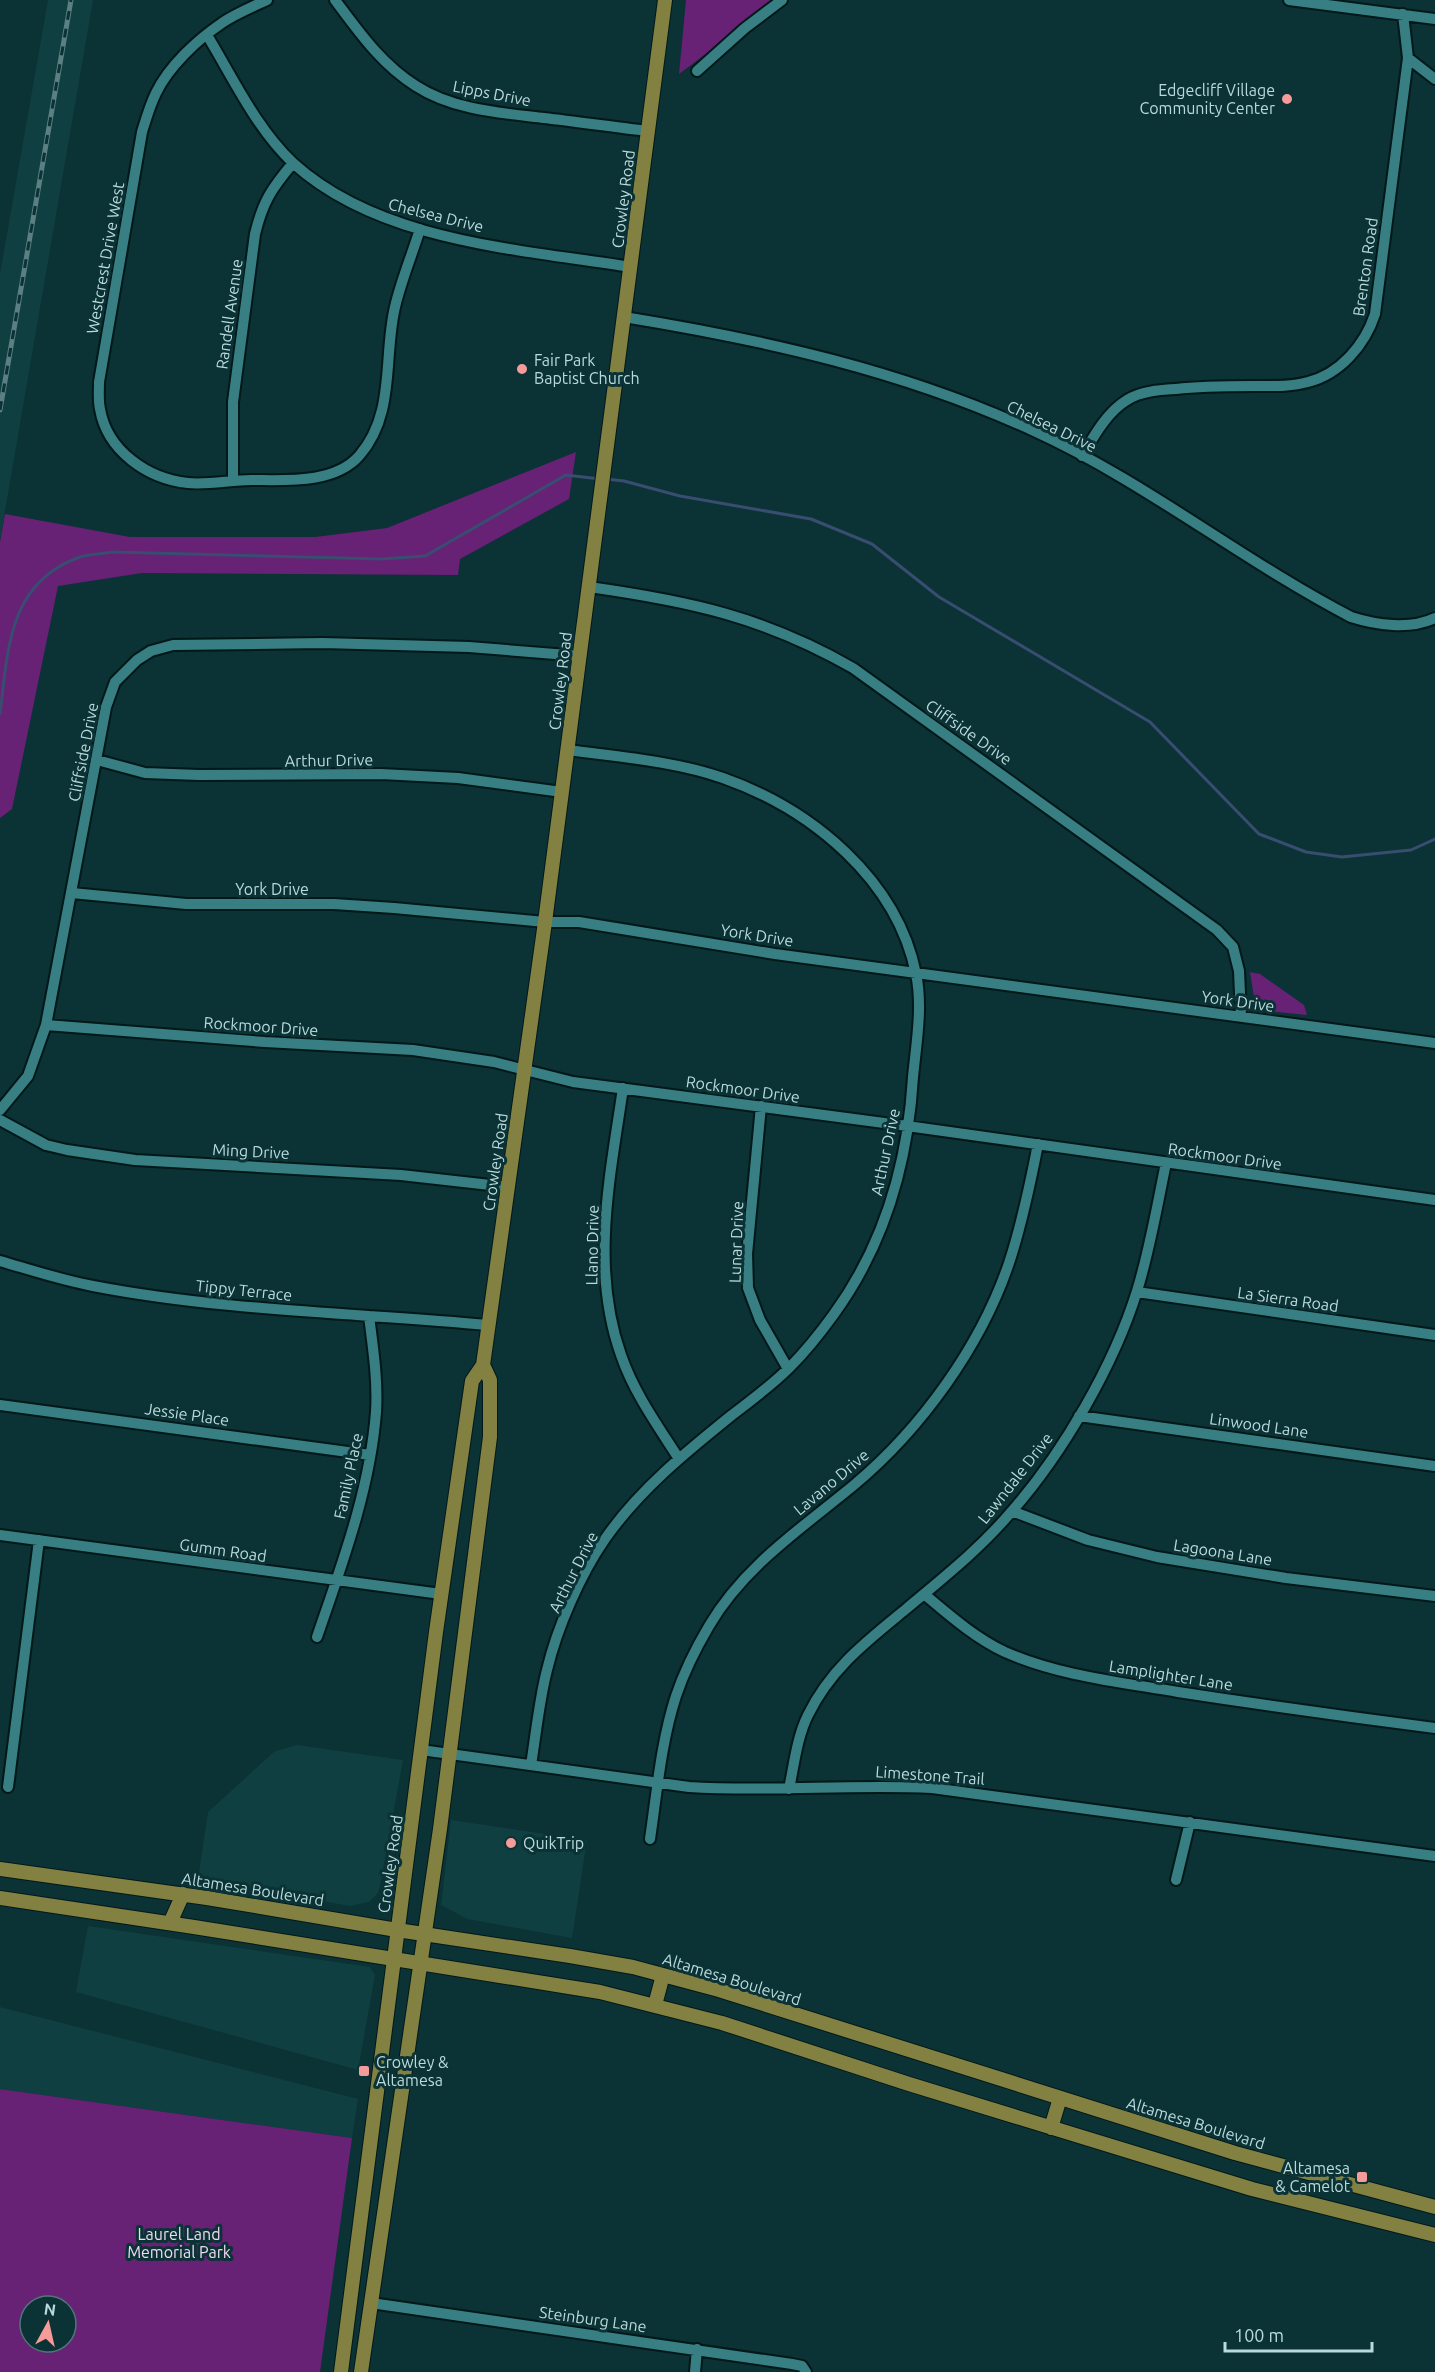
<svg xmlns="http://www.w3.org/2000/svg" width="1435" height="2372" viewBox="0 0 1435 2372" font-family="Ubuntu,sans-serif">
  <rect width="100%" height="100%" fill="#0b3235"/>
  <!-- built -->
  <path fill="#103f41" d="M48,0H93L0,540V274Z
    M297,1745L403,1760L380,1886L378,1893L369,1902L350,1906L198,1879L208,1812L275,1751Z
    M451,1820L587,1840L572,1938L467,1919L441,1905Z
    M88,1926L370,1967L375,1975L358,2070L76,1992Z
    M0,2007L358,2099L352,2138L0,2089Z"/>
  <!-- green -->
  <path fill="#672175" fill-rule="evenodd" d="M686,0H778L679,74Z
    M576,452L569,499L460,559L458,575L142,573L58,586L12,809L0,818V542L5,514L130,537H315L387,528Z
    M1250,972L1260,974L1304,1005L1307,1015L1256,1010Z
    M0,2089L352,2138L320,2372H0ZM30,2306H66V2342H30Z"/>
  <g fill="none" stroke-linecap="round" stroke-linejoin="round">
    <!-- stream -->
    <path stroke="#384d70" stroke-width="3" d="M606,479L624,481L680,496L811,519L872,544L939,597L1150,722L1259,834L1306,852L1342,857L1411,850L1435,839
      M0,714C8,650 8,582 80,557C90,554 102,554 112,552L381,559L425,556L566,475L600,479"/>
    <!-- minor casing -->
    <g stroke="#031819" stroke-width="14">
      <path id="minor" d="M267,0C252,7 235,14 222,23C197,40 169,66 156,93C150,105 146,119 142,132L99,382C99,391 98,401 100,409C107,451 148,479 188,483C208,485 231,480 251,480C286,480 334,484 359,456C396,414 383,357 395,307C401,281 412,255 420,229
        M335,0C359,32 381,64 416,86C453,110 501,113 544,118C579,122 613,127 648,131
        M1289,0L1435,19
        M207,35C233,78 256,128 293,163C380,242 519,249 631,267
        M1408,58L1435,79
        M697,71L745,28L782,0
        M624,317C765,340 904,371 1034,431C1144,481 1243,561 1351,617C1376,625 1410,630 1435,618
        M1082,456C1094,436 1107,412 1127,400C1141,391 1160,390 1176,389C1201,386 1227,386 1253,386C1271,386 1290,387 1308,382C1340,374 1365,345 1375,314L1408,58L1403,14
        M233,480V402L255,234C263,201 272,188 293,163
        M589,587C689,601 764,617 853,668L1217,930L1233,947L1239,971L1241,1016
        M97,760L145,773L199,775L381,774L458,778L562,792
        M72,893L186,904H334L394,908L545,922H579L775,954L1435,1043
        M46,1025L265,1042L413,1050L494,1062L573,1082L907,1126L1435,1200
        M623,1088C610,1177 590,1268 621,1355C634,1393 658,1426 679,1459
        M761,1106L747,1254L748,1288L760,1320L788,1369
        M0,1110L28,1076L46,1025L106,707L115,682L137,660L151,651L173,645L323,643L469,647L580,656
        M0,1120L46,1145L67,1150L135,1160L401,1175L508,1187
        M0,1261C31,1270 61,1280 93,1286C223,1311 357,1313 489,1325
        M1137,1292L1435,1335
        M0,1405L370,1455
        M1079,1416L1435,1466
        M1012,1511L1088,1540L1157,1557L1286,1578L1435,1596
        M0,1535L441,1594
        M924,1594C949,1615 975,1638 1005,1652C1060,1676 1120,1682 1178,1692C1263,1705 1349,1717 1435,1728
        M317,1637C342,1564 370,1490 376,1412C378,1380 373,1348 369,1316
        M421,1750L689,1787C770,1792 851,1784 932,1788L1435,1856
        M531,1765C536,1734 539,1701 547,1670C557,1628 580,1575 605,1539C639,1490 686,1452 732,1415C752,1400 772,1385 790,1367C806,1351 821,1332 834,1314C884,1245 908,1162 913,1077C916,1045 923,1007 916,974C897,879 811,809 723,778C674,761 619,757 568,750
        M8,1787L39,1540
        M789,1789C794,1765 797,1737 808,1715C831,1668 867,1641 906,1609C943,1578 981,1548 1012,1511C1063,1453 1114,1365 1137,1291C1150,1249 1157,1206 1166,1163
        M650,1839C657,1792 661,1742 676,1696C684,1672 696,1648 709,1626C744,1566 802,1528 854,1485C921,1429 981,1346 1009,1263C1022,1224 1030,1185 1038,1144
        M1176,1880L1190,1822
        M371,2303L792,2364L802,2366L806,2372
        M695,2372L697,2349"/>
    </g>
    <!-- major casing -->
    <g stroke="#031819" stroke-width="16">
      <path id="major" d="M0,1869L207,1898L397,1930L570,1956L633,1967L719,1990L1235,2153L1435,2207
        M0,1898L194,1927L600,1992L722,2023L909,2084L1252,2189L1435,2235
        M170,1923L183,1894
        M655,2005L663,1975
        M1051,2128L1060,2098
        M341,2372L436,1632L472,1381L483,1365L545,922L665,0
        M361,2372L440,1829L490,1437V1380L483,1365"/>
    </g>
    <!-- minor -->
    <use href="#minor" stroke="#387f83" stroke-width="10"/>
    <!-- major -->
    <use href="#major" stroke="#828142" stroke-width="14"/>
    <!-- rail casing -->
    <g stroke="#5b7f82" stroke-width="5">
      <path id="rail" d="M0,410L71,0"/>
    </g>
    <!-- rail -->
    <use href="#rail" stroke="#0b3235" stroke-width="3" stroke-dasharray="9" stroke-linecap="butt"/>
  </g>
  <!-- markers -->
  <g fill="#f59b9a" stroke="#0b3235" stroke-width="2">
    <circle cx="1287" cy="99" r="6"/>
    <circle cx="522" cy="369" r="6"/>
    <circle cx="511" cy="1843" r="6"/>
    <rect x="358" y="2065" width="12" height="12" rx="3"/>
    <rect x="1356" y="2171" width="12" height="12" rx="3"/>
  </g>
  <g text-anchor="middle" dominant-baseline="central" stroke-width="6" stroke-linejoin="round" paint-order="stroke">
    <!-- poi labels -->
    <g font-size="16" fill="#b9dadc" stroke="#0b3235" text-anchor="start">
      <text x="1275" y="90" text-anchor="end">Edgecliff Village<tspan x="1275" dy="18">Community Center</tspan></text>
      <text x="534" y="360">Fair Park<tspan x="534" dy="18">Baptist Church</tspan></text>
      <text x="523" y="1843">QuikTrip</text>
      <text x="376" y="2062">Crowley &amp;<tspan x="376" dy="18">Altamesa</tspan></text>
      <text x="1350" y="2168" text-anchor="end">Altamesa<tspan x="1350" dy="18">&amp; Camelot</tspan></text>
    </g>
    <!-- street labels -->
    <g font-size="16" fill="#b9dadc" stroke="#0b3235">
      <text transform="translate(492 93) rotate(11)">Lipps Drive</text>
      <text transform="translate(623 199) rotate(-83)">Crowley Road</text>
      <text transform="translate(436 215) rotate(14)">Chelsea Drive</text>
      <text transform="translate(105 258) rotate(-80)">Westcrest Drive West</text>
      <text transform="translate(1365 267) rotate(-82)">Brenton Road</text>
      <text transform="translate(229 314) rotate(-82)">Randell Avenue</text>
      <text transform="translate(1052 426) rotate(26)">Chelsea Drive</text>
      <text transform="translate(560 681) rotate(-83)">Crowley Road</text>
      <text transform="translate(969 732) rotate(35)">Cliffside Drive</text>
      <text transform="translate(83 752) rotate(-79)">Cliffside Drive</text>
      <text transform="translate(329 760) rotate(-1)">Arthur Drive</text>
      <text x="272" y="889">York Drive</text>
      <text transform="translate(757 935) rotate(9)">York Drive</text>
      <text transform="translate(1238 1001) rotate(8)">York Drive</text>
      <text transform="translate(261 1026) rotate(4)">Rockmoor Drive</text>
      <text transform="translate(743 1089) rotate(8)">Rockmoor Drive</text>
      <text transform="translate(251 1151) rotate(3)">Ming Drive</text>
      <text transform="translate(885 1152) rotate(-78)">Arthur Drive</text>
      <text transform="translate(1225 1156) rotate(8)">Rockmoor Drive</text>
      <text transform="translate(495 1162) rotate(-82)">Crowley Road</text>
      <text transform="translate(736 1242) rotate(-88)">Lunar Drive</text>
      <text transform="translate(592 1245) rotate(-89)">Llano Drive</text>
      <text transform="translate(244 1290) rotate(6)">Tippy Terrace</text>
      <text transform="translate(1288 1299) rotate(8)">La Sierra Road</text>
      <text transform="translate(187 1414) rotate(8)">Jessie Place</text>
      <text transform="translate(1259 1425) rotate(8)">Linwood Lane</text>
      <text transform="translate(348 1476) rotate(-78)">Family Place</text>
      <text transform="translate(1015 1478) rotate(-52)">Lawndale Drive</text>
      <text transform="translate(831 1482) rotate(-40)">Lavano Drive</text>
      <text transform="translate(223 1550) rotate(8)">Gumm Road</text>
      <text transform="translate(1223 1552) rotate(9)">Lagoona Lane</text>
      <text transform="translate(573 1572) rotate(-63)">Arthur Drive</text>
      <text transform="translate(1171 1675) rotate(9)">Lamplighter Lane</text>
      <text transform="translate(930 1775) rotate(4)">Limestone Trail</text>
      <text transform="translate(390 1864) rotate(-82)">Crowley Road</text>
      <text transform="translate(253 1889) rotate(9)">Altamesa Boulevard</text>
      <text transform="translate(732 1979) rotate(17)">Altamesa Boulevard</text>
      <text transform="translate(1196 2123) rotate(17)">Altamesa Boulevard</text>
      <text transform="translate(593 2319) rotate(8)">Steinburg Lane</text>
    </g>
    <!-- park labels -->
    <g font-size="16" fill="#eedaf2" stroke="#0b3235">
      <text x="179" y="2234">Laurel Land<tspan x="179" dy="18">Memorial Park</tspan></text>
    </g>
  </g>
  <!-- north arrow -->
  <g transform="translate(48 2324) rotate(8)"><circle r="28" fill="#0b3235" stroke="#517578" stroke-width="1.5"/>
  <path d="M0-4.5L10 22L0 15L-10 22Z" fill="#f59b9a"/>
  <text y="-9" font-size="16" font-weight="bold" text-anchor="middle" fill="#b9dadc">N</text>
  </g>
  <!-- scale -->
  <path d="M1225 2342v9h147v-9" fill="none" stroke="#b9dadc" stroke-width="3"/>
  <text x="1234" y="2342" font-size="18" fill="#b9dadc" stroke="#0b3235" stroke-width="4.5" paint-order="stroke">100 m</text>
</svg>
